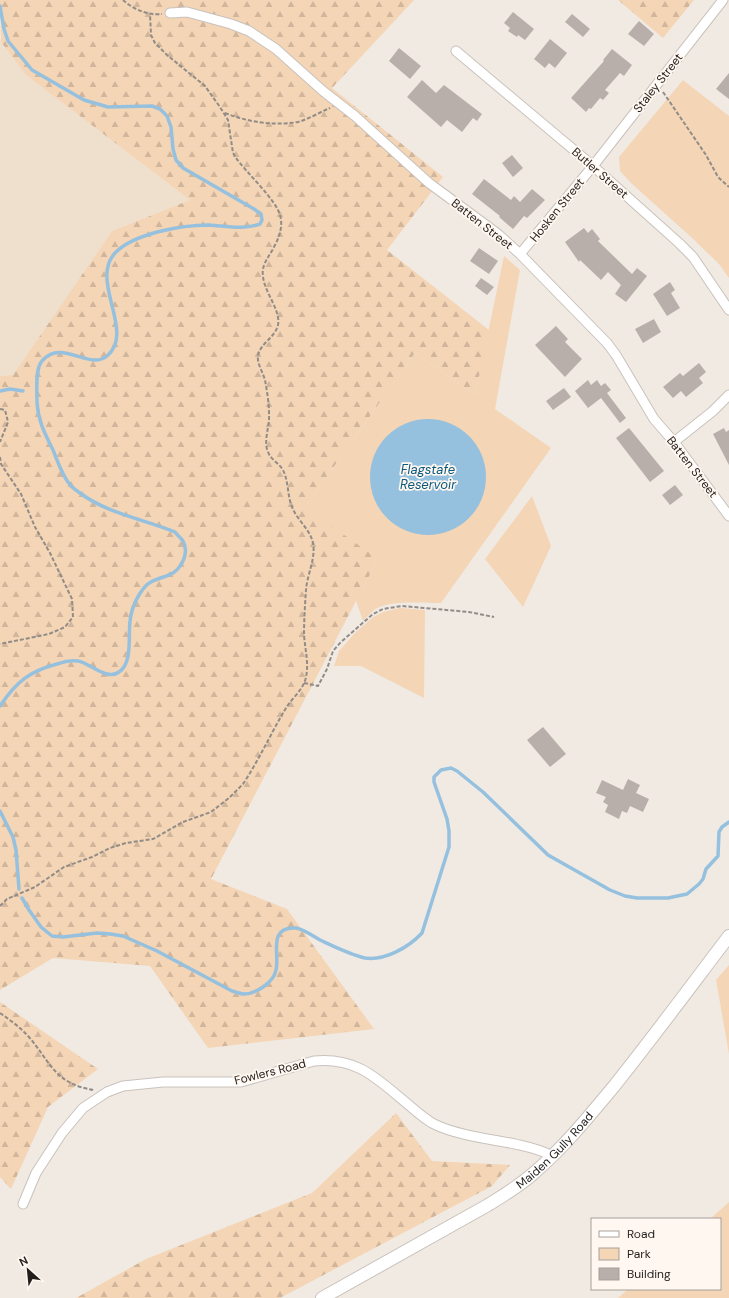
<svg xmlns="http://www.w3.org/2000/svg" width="729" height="1298" viewBox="0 0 729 1298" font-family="'DM Sans',sans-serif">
  <defs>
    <pattern id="forest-firs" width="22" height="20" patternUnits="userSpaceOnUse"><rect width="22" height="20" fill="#f4d5b6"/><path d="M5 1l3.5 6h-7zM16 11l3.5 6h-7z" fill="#d1b69c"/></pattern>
  </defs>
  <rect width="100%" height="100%" fill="#f1eae3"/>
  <!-- industrial -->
  <path fill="#efdfcd" d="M0,37L1,42L26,75L190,200L112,231L13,375L0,376Z"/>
  <!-- green -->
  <path fill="#f4d5b6" d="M683,80L729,116V278L719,264L691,237L631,183L620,171L619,157Z
    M504,256L520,270L495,409L551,448L441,603C422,603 394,600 377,608C372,611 367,617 363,621L356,601L378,559L375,557L312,680L305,507L415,353L475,395Z
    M532,496L551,546L523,607L485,559Z
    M400,608L425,610L424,698L361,666H334L339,651L355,633L373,617L383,612Z
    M729,965V1054L716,980Z
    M729,1202V1298H618L628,1289H720V1219H710Z"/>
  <!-- forest -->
  <path fill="url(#forest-firs)" d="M0,0H414L332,88L443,177L387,250L489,330L475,395L415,353L305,507L378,559L211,879L287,909L374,1029L208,1048L150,966L53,958L0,990V376L13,375L112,231L190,200L26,75L1,42Z
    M618,0H694L663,38Z
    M0,1002L98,1069L48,1107L11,1189L0,1177Z
    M396,1113L432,1161L510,1165L492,1186L280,1298H76L146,1259L312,1193Z"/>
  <!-- water -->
  <path fill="#95c1df" d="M370 477a58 58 0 1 1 116 0a58 58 0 1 1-116 0Z"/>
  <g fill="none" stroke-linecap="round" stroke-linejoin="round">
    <!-- stream -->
    <path stroke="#95c1df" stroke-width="3.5" d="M0,6L4,29L8,41L32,70L84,100L108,107L152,106L160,109L167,116L171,127L173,149L176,160L183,168L254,209L261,214L262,220L260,224C244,230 226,226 209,225C183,225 134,233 115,253C89,281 136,332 107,356C89,371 62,338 42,361C35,368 37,392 37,402C38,421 45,434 53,450C58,462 62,476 71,486C73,488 77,491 80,493C108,514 144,519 175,532C177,535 181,538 183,541C189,552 183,566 173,573C166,577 158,578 151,582C145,585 142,590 139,595C134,603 131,612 130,621C128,635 133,663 119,672C107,681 90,663 78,661C71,660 63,662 57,664C30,671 16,682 0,706
      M0,391L10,389L23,391
      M0,811L13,837L16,850L19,889
      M22,898L29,910L41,927L52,936L63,937L97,933L110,934L123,936L157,951L232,991C236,992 241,994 244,994C256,994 274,982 276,970C280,955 267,926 296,928C303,929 313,936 320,940C333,946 351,955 365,958C385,961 409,947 422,933L449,847V831L447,819L434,782V777L441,770L451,768L457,771L483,792L548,855L610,890L625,896L637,898H668L687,894L699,884L703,879L706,869L718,856L719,832L722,827L729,822"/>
  </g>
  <!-- building -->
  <path fill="#b8afaa" d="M513,12L534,29L525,40L518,35L517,37L508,31L510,28L504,23Z
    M572,14L590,29L583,37L565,22Z
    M639,21L654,34L644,46L628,34Z
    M550,39L567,53L555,68L549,63L545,68L534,59Z
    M399,48L421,66L410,79L389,61Z
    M612,49L632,65L624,76L620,73L605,90L609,93L603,100L600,98L591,109L589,108L586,112L571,98L604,61L603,60Z
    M729,73V99L716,89Z
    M422,80L436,93L444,85L482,114L477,121L473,118L462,132L447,120L441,127L407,97Z
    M512,155L523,168L513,177L502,163Z
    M484,179L511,200L514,196L520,202L532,189L545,200L527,218L524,216L513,229L499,217L500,216L472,194Z
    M584,228L588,233L592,229L600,239L598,241L632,274L637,268L647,276L626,302L615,294L621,285L608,272L601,280L580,260L579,262L565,242Z
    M479,248L498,261L489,274L470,261Z
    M481,278L494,287L487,295L475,286Z
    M670,282L675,290L671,293L680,308L667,316L653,294Z
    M654,319L661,332L643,343L635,329Z
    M556,326L568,339L565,342L582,359L565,377L535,345Z
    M699,363L706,372L699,378L703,383L686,397L681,391L673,398L663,387L680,373L683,376Z
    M588,380L591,385L597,380L601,386L605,383L611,390L607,393L626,418L620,423L601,398L588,408L575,391Z
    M564,388L571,397L553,410L546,401Z
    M629,428L664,471L650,482L616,438Z
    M724,428L726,432L729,430V465L713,434Z
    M675,485L683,495L670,505L662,495Z
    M543,727L566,754L550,767L527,740Z
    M628,779L640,785L636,793L649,799L643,812L630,806L627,813L622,811L619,819L605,812L608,805L603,802L606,797L596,793L602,780L623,790Z"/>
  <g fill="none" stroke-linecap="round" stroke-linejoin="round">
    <!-- street casing -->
    <g stroke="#c9c2bc" stroke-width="11">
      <path id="street" d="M170,13L187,12L231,24L249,31L276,49L323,91L355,116L429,183L498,234L520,254L607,343L616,355L654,419L674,442L729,516
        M456,51L593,166L679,243L693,257L729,310
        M520,254L593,166L723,0
        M674,442L713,411L729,395
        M23,1204L36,1173L62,1133L83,1108L107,1092L123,1086L163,1082H241L314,1061C359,1057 378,1080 410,1106C417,1112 426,1120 434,1124C456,1135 490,1139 515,1144C528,1147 540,1149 552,1156"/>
    </g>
    <!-- secondary casing -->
    <g stroke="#c9c2bc" stroke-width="14">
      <g id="secondary">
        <path id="s1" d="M322,1298L488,1205C504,1195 521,1185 535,1172C565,1146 590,1115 615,1085C654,1036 691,986 729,936"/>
      </g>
    </g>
    <!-- path -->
    <path stroke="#918c87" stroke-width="2" stroke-dasharray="4 2" stroke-linecap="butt" d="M123,0C133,9 148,16 162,14
      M663,92L706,155L718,177L729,187
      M225,113C248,122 273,126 298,122C309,119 320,112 330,108
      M0,409L5,410L8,422L0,442
      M0,457L1,464L21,494L35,527L50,553L72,599L73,617L65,627L49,634L0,644
      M304,683L318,686L327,669L333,651L341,642L373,614L383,609L402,606L469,612L494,617
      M0,906L7,899L35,887L64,867L92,857L110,848L126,843L153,839L183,822L211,812L229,798L243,784C259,760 271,733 286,708C292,698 304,689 306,677C309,663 305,649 304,635C304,620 305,605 306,590C307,575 316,558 313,543C310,529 297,520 292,507C287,495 289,482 283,470C279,463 271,460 268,452C263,441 270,426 269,414C269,403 267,391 265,380C263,373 259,367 258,360C256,345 275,339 278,325C281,310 264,292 263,276C261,264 270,256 275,245C280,236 283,225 280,215C276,200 246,172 236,158L233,153L228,120L220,107L205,86L167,55L155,43L151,35L150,14
      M0,1013C10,1020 20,1027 29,1037C51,1063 55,1084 94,1090"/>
    <!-- street -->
    <use href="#street" stroke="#fff" stroke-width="9"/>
    <!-- secondary -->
    <use href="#secondary" stroke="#fff" stroke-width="12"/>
  </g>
  <g text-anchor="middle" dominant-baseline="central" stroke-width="3.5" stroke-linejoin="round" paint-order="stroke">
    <!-- street labels -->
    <g font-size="12" fill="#211e1c" stroke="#fff7f0">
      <text transform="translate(658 83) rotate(-52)">Staley Street</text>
      <text transform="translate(600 173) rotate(41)">Butler Street</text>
      <text transform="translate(557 210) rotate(-51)">Hosken Street</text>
      <text transform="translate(482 224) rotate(38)">Batten Street</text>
      <text transform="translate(692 467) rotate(52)">Batten Street</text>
      <text transform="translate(270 1072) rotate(-14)">Fowlers Road</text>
      <text stroke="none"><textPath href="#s1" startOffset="277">Maiden Gully Road</textPath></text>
    </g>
    <!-- water labels -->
    <g font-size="13" font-style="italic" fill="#09597f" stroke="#fff7f0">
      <text x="428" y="469">Flagstafe<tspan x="428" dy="15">Reservoir</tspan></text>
    </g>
  </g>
  <!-- legend -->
  <rect x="591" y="1218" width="130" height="72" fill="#fff7f0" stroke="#a6a09b"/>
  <rect x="599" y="1231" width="20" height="6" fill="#ffffff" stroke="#a6a09b"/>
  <text x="627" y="1238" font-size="12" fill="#211e1c">Road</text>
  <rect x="599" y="1248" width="20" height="12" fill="#f4d5b6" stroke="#a6a09b"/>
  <text x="627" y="1258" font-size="12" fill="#211e1c">Park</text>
  <rect x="599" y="1268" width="20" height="12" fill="#b8afaa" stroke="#a6a09b"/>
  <text x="627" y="1278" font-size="12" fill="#211e1c">Building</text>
  <!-- north arrow -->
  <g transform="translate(28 1270) rotate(333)" stroke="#fff7f0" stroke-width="3" paint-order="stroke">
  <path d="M0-3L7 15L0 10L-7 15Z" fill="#211e1c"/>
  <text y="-6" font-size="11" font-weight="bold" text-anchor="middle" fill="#211e1c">N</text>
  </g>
</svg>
